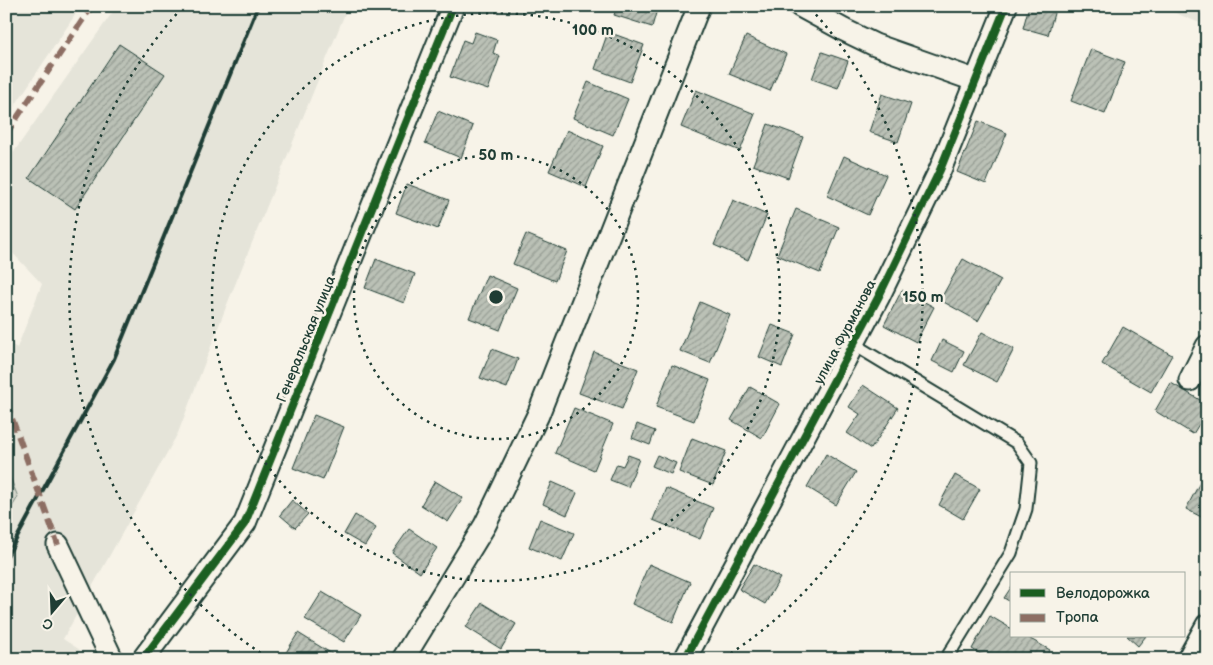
<svg xmlns="http://www.w3.org/2000/svg" width="1213" height="665" viewBox="0 0 1213 665" font-family="'Balsamiq Sans',sans-serif">
  <defs>
    <pattern id="forest-crowns" width="20" height="18" patternUnits="userSpaceOnUse" patternTransform="scale(1.25)"><rect width="20" height="18" fill="#d3d5ca"/><path d="M2 6a3 3 0 1 1 6 0M12 15a3 3 0 1 1 6 0" fill="none" stroke="#b5b8ae"/></pattern>
    <pattern id="building-hatch" width="6" height="6" patternUnits="userSpaceOnUse" patternTransform="scale(1.25)"><rect width="6" height="6" fill="#bbc1b6"/><path d="M-1 1l2-2M0 6l6-6M5 7l2-2" fill="none" stroke="#979e95"/></pattern>
  </defs>
  <rect width="100%" height="100%" fill="#f7f3e8"/>
  <filter id="ink" filterUnits="userSpaceOnUse"><feTurbulence type="fractalNoise" baseFrequency=".02" numOctaves="2"/><feDisplacementMap in="SourceGraphic" scale="10" xChannelSelector="R" yChannelSelector="G"/><feConvolveMatrix kernelMatrix="1 2 1 2 8 2 1 2 1" color-interpolation-filters="sRGB"/></filter>
  <g filter="url(#ink)">
    <!-- built -->
    <path fill="#e5e4d9" d="M6,6H81L6,119Z
      M117,6H348L226,307L178,433L63,639L80,650L75,659H6V341L17,348L42,284L6,246V163Z
      M1167,6H1207V26L1166,9Z"/>
    <!-- forest -->
    <path fill="url(#forest-crowns)" stroke="#79897f" d="M6,467L18,497L6,517Z"/>
    <!-- building -->
    <path fill="url(#building-hatch)" stroke="#1f3d34" d="M617,6H658L652,27L614,15Z
      M1029,6H1056L1048,35L1023,28Z
      M475,32L497,40L493,53L500,56L488,90L450,77L463,40L471,43Z
      M608,32L644,45L630,82L595,69Z
      M746,36L786,54L770,91L729,74Z
      M119,44L165,74L75,209L29,178Z
      M1091,49L1125,62L1105,114L1071,101Z
      M822,52L848,61L838,88L812,79Z
      M588,82L628,99L613,135L573,118Z
      M696,90L755,114L740,151L681,127Z
      M882,94L911,104L898,142L869,132Z
      M438,111L473,126L461,158L425,143Z
      M978,121L1007,133L986,184L957,172Z
      M768,124L803,137L788,178L753,165Z
      M567,130L603,146L586,187L549,171Z
      M844,156L886,175L868,215L827,196Z
      M407,184L449,200L438,229L396,213Z
      M733,200L767,215L748,260L714,245Z
      M796,209L839,227L820,273L777,255Z
      M526,234L567,251L555,281L513,264Z
      M376,259L415,274L404,303L365,288Z
      M963,259L1001,280L978,321L940,300Z
      M487,275L517,288L500,330L469,318Z
      M902,290L934,307L916,342L884,325Z
      M700,302L730,315L710,363L680,351Z
      M772,325L795,334L782,367L759,357Z
      M1123,327L1172,355L1151,392L1102,364Z
      M982,332L1014,349L997,382L964,365Z
      M942,340L964,351L954,372L932,361Z
      M492,349L518,359L507,388L480,378Z
      M594,352L638,369L622,409L579,393Z
      M672,365L710,380L694,421L656,407Z
      M1171,383L1207,404V411L1193,434L1155,411Z
      M863,385L898,408L871,449L847,433L860,414L849,407Z
      M750,387L780,404L762,438L731,420Z
      M574,408L613,424L594,470L555,453Z
      M314,415L344,427L323,480L293,468Z
      M637,424L655,431L650,445L632,438Z
      M692,438L726,451L713,485L679,472Z
      M826,454L856,472L836,505L807,487Z
      M628,455L639,459L628,487L610,480L617,464L623,466Z
      M657,455L676,463L671,474L652,466Z
      M1207,469V520L1186,509Z
      M955,475L980,489L963,519L939,505Z
      M435,481L463,498L448,522L421,505Z
      M552,482L577,493L567,515L543,504Z
      M666,488L713,508L700,539L653,520Z
      M292,500L308,514L295,528L280,515Z
      M355,515L376,528L365,546L344,534Z
      M540,519L574,533L562,561L529,547Z
      M409,529L437,548L420,573L392,553Z
      M649,564L690,582L673,622L632,604Z
      M754,564L780,578L765,604L739,589Z
      M1012,586V603L1004,598Z
      M322,592L361,615L344,642L305,619Z
      M482,603L516,624L501,649L466,627Z
      M990,616L1012,629V636H1025L1050,650L1045,659H989L972,649Z
      M298,633L337,657L336,659H282Z
      M1127,636H1146L1138,646Z"/>
    <g fill="none" stroke-linecap="round" stroke-linejoin="round">
      <!-- service casing -->
      <g stroke="#1f3d34" stroke-width="15">
        <path id="service" d="M853,344L1017,443L1031,463L1026,509L1011,553L946,659"/>
      </g>
      <!-- minor casing -->
      <g stroke="#1f3d34" stroke-width="25">
        <path id="minor" d="M800,6L844,30L875,45L977,81
          M1190,380L1207,346
          M58,545L112,659
          M143,659L245,523L453,6
          M403,659L485,525L538,415L699,6
          M685,659L879,296L940,170L1006,6
          M1188,659L1207,625"/>
      </g>
      <!-- service -->
      <use href="#service" stroke="#f7f3e8" stroke-width="11"/>
      <!-- minor -->
      <use href="#minor" stroke="#f7f3e8" stroke-width="21"/>
      <!-- rail -->
      <path stroke="#1f3d34" stroke-width="4" d="M6,558L114,359L258,6"/>
      <!-- quiet -->
      <path stroke="#8d6e63" stroke-width="6" stroke-dasharray="12 6" stroke-linecap="butt" d="M6,134L92,6
        M6,402L58,545"/>
      <!-- cycleway casing -->
      <g stroke="#f7f3e8" stroke-width="11">
        <path id="cycleway" d="M143,659L245,523L453,6
          M685,659L879,296L940,170L1006,6"/>
      </g>
      <!-- cycleway -->
      <use href="#cycleway" stroke="#1b5e20" stroke-width="8"/>
    </g>
  </g>
  <!-- distance rings -->
  <g fill="none" stroke="#1f3d34" stroke-width="2.5" stroke-dasharray="2.5 5">
    <circle cx="496" cy="297" r="142"/>
    <circle cx="496" cy="297" r="284"/>
    <path d="M267 657A427 427 0 0 1 181 9M811 9A427 427 0 0 1 725 657"/>
  </g>
  <g text-anchor="middle" dominant-baseline="central" stroke-width="5" stroke-linejoin="round" paint-order="stroke">
    <!-- street labels -->
    <g font-size="14" fill="#1f3d34" stroke="#f7f3e8">
      <text transform="translate(845 332) rotate(-62)">улица Фурманова</text>
      <text transform="translate(306 339) rotate(-68)">Генеральская улица</text>
    </g>
  </g>
  <circle cx="496" cy="297" r="8" fill="#1f3d34" stroke="#f7f3e8" stroke-width="2.5"/>
  <g font-size="15" text-anchor="middle" font-weight="bold" fill="#1f3d34" stroke="#f7f3e8" stroke-width="5" stroke-linejoin="round" paint-order="stroke">
    <text x="593" y="35">100 m</text>
    <text x="496" y="160">50 m</text>
    <text x="923" y="302">150 m</text>
  </g>
  <!-- margin -->
  <rect width="1213" height="665" fill="none" stroke="#f7f3e8" stroke-width="25"/>
  <rect x="12" y="12" width="1188" height="640" fill="none" stroke="#1f3d34" stroke-width="2" filter="url(#ink)"/>
  <!-- legend -->
  <rect x="1010" y="572" width="175" height="65" fill="#f7f3e8" stroke="#a1aaa0"/>
  <rect x="1020" y="589" width="25" height="8" fill="#1b5e20" stroke="#a1aaa0"/>
  <text x="1056" y="598" font-size="15" fill="#1f3d34">Велодорожка</text>
  <rect x="1020" y="614" width="25" height="8" fill="#8d6e63" stroke="#a1aaa0"/>
  <text x="1056" y="622" font-size="15" fill="#1f3d34">Тропа</text>
  <!-- north arrow -->
  <g transform="translate(52 612) rotate(199)" stroke="#f7f3e8" stroke-width="4" paint-order="stroke">
  <path d="M0-4L9 19L0 12L-9 19Z" fill="#1f3d34"/>
  <text y="-8" font-size="14" font-weight="bold" text-anchor="middle" fill="#1f3d34">С</text>
  </g>
</svg>
